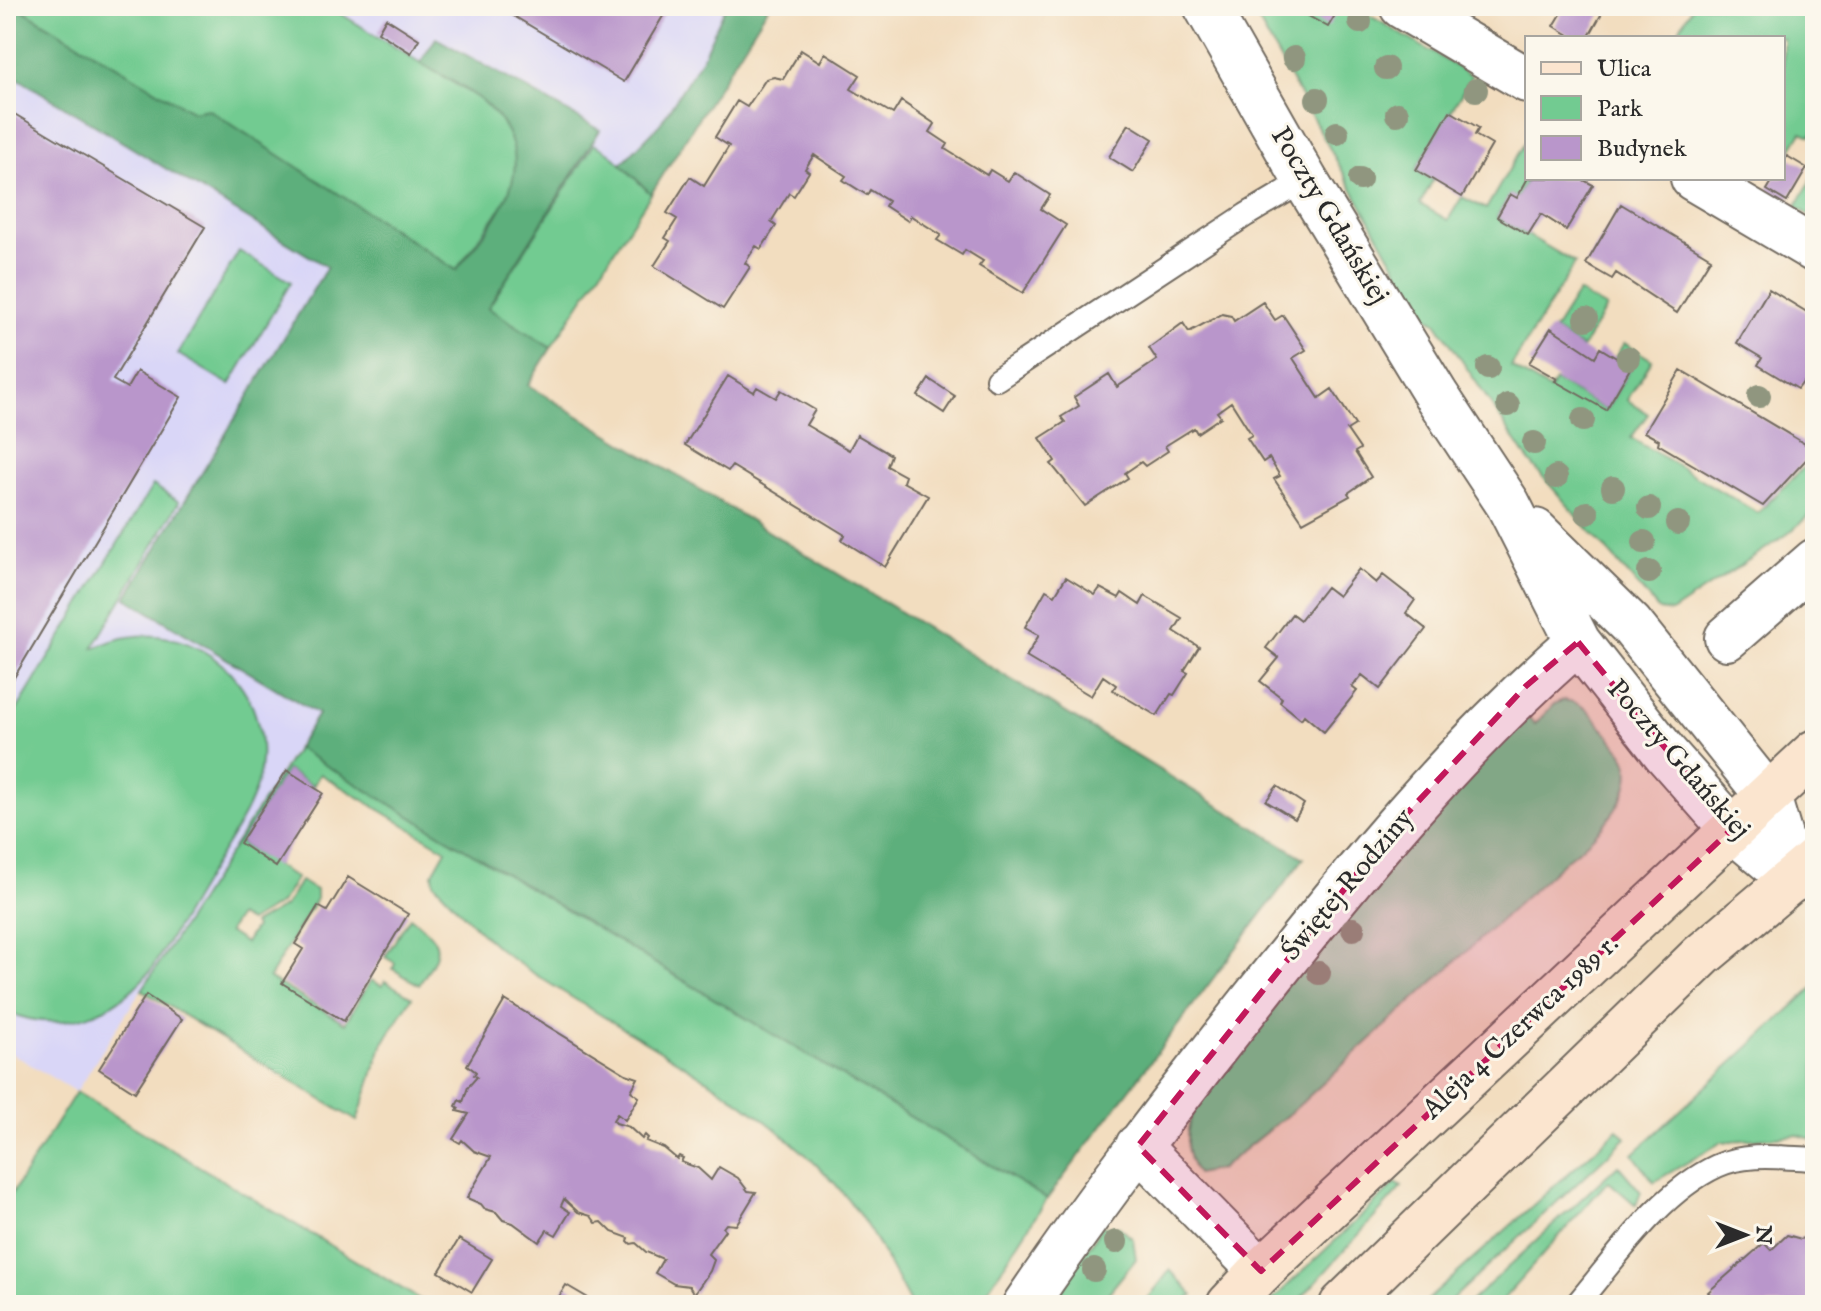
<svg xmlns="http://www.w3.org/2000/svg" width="1821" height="1311" viewBox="0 0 1821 1311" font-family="'IM FELL English',serif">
  <rect width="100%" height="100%" fill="#fbf7ec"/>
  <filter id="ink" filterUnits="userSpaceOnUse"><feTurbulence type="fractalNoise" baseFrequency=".0125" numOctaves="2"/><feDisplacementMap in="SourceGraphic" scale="16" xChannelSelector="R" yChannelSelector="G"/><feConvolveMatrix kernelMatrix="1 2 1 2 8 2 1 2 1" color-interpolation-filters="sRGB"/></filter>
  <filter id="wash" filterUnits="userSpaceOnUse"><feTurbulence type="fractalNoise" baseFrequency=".006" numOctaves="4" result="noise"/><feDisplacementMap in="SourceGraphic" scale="32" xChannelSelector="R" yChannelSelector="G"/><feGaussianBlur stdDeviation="1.8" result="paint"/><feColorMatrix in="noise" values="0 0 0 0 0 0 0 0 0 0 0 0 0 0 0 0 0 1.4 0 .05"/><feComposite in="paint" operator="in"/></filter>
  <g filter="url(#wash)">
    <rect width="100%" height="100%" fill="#f2ddbf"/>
    <!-- built -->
    <path fill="#d9d6f7" d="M6,6H769L76,1092L6,1050Z"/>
    <!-- green -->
    <path fill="#72cb91" stroke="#4e7b5e" stroke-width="2" d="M16,6H328L481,100L504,123L516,153L514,182L508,198L456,270L208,110L193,112Z
      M1250,6H1354L1472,76L1416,170L1433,180L1420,204L1448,220L1462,197L1486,209L1527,139L1528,178L1517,198L1510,195L1497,217L1575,263L1511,367L1550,390L1555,381L1606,410L1631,367L1615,358L1624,343L1652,360L1627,400L1648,414L1631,438L1758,513L1815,456V510L1789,533L1671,612L1659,610L1529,461L1436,322L1423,315Z
      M1693,6H1815V129L1811,136L1802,132L1783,163V38H1674Z
      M594,144L610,153L651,194L551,348L488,308Z
      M1815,173V218L1796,207Z
      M239,251L291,282L230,385L178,354Z
      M1578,292L1606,308L1582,348L1554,330Z
      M153,485L179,502L93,648C100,646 108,642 115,640C156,628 198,641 227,669C242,684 252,700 257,721C274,780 240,822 210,871C191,904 171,937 151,970C115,1014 60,1036 6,1011V728Z
      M1563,700C1585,702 1593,716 1606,732C1612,740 1624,752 1627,762C1638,795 1594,839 1569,857L1296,1108L1220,1169L1197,1174C1182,1151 1185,1128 1196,1105L1321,939L1526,715L1535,724L1554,704Z
      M297,748L1047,1199L978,1305H911C886,1258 863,1211 825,1173C736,1083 621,1033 518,963C486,942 461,911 434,883L433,873L446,850L320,774L313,786L287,770L240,843L296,878L281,903L249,922L238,916L228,932L245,943L255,927L253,924L285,906L300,881L316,890V899L269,978L345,1023L371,980L382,986L385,981L412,997L383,1043L357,1121L142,990Z
      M410,917C446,944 442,949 419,985L393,969L395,963L385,957Z
      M1815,986V1140L1798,1135L1722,1142L1654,1182L1633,1154Z
      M76,1092L429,1305H6V1203Z
      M1618,1129L1626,1138L1446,1305H1422Z
      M1618,1165L1641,1192L1636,1205L1608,1181L1498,1305H1467Z
      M1396,1183L1402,1187L1295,1305H1267Z
      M1103,1226H1118L1133,1239L1136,1259L1099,1305H1049Z
      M1170,1270L1193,1295L1183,1305H1143Z"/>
    <!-- forest -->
    <path fill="#5daf7b" stroke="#446d53" stroke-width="2" d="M6,6H16L193,112L208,109L456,270C499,217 549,160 483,102C465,86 440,75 420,63L436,38L600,130L488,308L551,348L528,385L1304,858L1047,1199L297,748L318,714L126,598L327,267L6,71Z
      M726,6H769L651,194L621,164L660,124L702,58Z"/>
    <g id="blocks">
      <!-- building -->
      <path fill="#b996cb" d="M497,6H669L624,82Z
        M1309,6H1331L1338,10L1328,27L1305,14Z
        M1566,6H1606L1588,38H1574L1554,26Z
        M386,18L419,39L411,53L378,32Z
        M801,50L820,62L825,53L860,75L851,89L893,114L901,101L935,124L930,132L948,144L945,149L987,175L990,170L1008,181L1014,172L1050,195L1041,209L1066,225L1023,293L979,266L983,261L965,250L962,255L937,240L941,235L911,216L908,221L885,206L888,201L870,190L867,195L843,180L846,176L814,155L805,169L809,172L794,196L789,193L771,222L776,226L761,249L756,246L745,263L750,267L723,309L654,266L670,241L665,238L677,219L667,213L690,177L704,186L729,146L715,137L737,101L747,107L766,79L774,77L783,79Z
        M6,109L205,227L113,380L127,388L137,371L181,397L6,691V450L10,444L6,441Z
        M1450,111L1479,128L1475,135L1492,145L1462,197L1416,170Z
        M1129,124L1153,139L1133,172L1109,157Z
        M1787,156L1807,168L1787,202L1767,190L1774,178H1783V163Z
        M1528,178H1580L1593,185L1566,230L1541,214L1528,235L1497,217L1510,194L1517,198Z
        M1621,204L1711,258L1677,313L1616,273L1612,279L1586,264Z
        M1769,289L1815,317V390L1803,382L1798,389L1758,365L1762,358L1737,343Z
        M1263,302L1275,320L1283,315L1306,350L1293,358L1319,398L1332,389L1355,425L1347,430L1360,449L1355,452L1371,477L1348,493L1350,496L1303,522L1274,479L1280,476L1269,458L1263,462L1247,438L1252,435L1231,402L1217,412L1221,417L1197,433L1194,428L1165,446L1168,451L1145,466L1141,462L1125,473L1128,478L1085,506L1051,464L1055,461L1040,438L1065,422L1061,417L1079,406L1074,397L1109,374L1117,387L1157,360L1149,348L1183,323L1189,332L1222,314L1231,316L1234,321Z
        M1551,328L1595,357L1600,348L1631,367L1606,410L1555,381L1557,379L1529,363Z
        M1681,370L1815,450L1763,506L1658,444L1659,440L1644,432Z
        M728,376L754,392L757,387L776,398L781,390L815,410L806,425L849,450L857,435L891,455L887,466L905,476L903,482L928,496L885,567L842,540L845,535L732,466L728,471L685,445Z
        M929,379L955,396L944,413L918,396Z
        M1359,569L1376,583L1383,575L1415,600L1406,613L1426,629L1380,689L1362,675L1352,687L1357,691L1324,732L1304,715L1301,719L1280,702L1282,698L1260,681L1279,658L1266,648L1292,614L1300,620L1326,587L1338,596Z
        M1066,577L1095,595L1100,588L1119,598L1122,593L1140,605L1145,596L1182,618L1174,631L1199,647L1184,671L1188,673L1174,695L1171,694L1157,716L1113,690L1116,685L1103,676L1091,696L1026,657L1039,635L1025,627L1046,590L1055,595Z
        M287,770L323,793L276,867L240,843Z
        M1277,786L1304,804L1295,819L1266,801Z
        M348,877L408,914L344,1021L282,983L303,949L295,944L318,906L327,911Z
        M146,995L182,1019L135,1092L99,1069Z
        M505,1000L626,1074L638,1078L631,1091L639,1097L625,1120L617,1114L613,1120L616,1123L629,1127L642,1139L645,1135L648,1138L646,1141L664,1148L677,1159L679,1156L683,1158L681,1162L698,1168L711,1180L719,1167L738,1178L748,1191L756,1192L736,1225L726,1224L723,1228L725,1230L708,1254L714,1260L710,1271L694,1294L689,1286L674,1284L655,1273L663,1259L646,1252L636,1243L631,1244L628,1241L629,1238L612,1232L602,1222L596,1223L591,1216L578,1212L564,1199L561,1206L570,1212L556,1235L547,1230L539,1242L513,1223L503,1220L496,1212L485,1209L481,1204L467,1198L491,1157L474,1151L462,1140L460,1143L453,1139L469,1114L457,1111L459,1108L456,1106L459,1100L463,1102L468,1087L477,1077L474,1075L476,1072L467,1065Z
        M1787,1235L1801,1239L1804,1237L1815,1249V1305H1710L1715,1300L1708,1292L1764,1243L1771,1250Z
        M459,1239L492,1259L472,1292L439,1272Z
        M566,1285L600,1305H554Z"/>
    </g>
  </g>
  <g filter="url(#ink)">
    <use href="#blocks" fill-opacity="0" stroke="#71695f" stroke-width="2"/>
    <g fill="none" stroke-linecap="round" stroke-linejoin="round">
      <!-- lane casing -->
      <g stroke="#71695f" stroke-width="26">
        <path id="lane" d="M997,379L1246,215L1305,180
          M1576,1305C1616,1258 1659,1193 1717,1166C1746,1152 1783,1158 1815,1159"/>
      </g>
      <!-- street casing -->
      <g stroke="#71695f" stroke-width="48">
        <path id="street" d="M1206,6L1305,180L1436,395L1508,504L1578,642L1665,753L1732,829L1793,880
          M1402,6L1527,80
          M1693,178L1815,250
          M1535,531L1631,625L1768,796L1793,880
          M1727,638L1815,561
          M1138,1146L1261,1271
          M1025,1305C1096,1200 1174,1100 1253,1000C1353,874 1455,748 1578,642"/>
      </g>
      <!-- secondary casing -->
      <g stroke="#71695f" stroke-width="48">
        <path id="secondary" d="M1229,1305L1261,1271L1815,752
          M1342,1305L1702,955L1815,860"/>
      </g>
      <!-- lane -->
      <use href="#lane" stroke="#fff" stroke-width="22"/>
      <!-- street -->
      <use href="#street" stroke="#fff" stroke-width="44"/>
      <!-- secondary -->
      <use href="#secondary" stroke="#fbe5cf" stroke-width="44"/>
    </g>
    <!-- trees -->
    <g fill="#90967f">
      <circle cx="1360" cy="22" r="12"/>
      <circle cx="1294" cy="58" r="12"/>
      <circle cx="1386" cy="68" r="12"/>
      <circle cx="1476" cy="90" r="12"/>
      <circle cx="1317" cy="99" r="12"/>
      <circle cx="1397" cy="114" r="12"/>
      <circle cx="1337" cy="133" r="12"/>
      <circle cx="1360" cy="179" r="12"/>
      <circle cx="1586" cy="319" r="12"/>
      <circle cx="1628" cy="358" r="12"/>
      <circle cx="1488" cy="368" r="12"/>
      <circle cx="1759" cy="396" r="12"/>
      <circle cx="1508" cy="405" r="12"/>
      <circle cx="1583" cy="420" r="12"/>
      <circle cx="1534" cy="443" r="12"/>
      <circle cx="1556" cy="477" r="12"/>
      <circle cx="1613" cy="488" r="12"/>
      <circle cx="1649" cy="508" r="12"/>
      <circle cx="1587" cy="513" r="12"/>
      <circle cx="1678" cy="523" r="12"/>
      <circle cx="1644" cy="542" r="12"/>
      <circle cx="1649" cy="572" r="12"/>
      <circle cx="1353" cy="929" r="12"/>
      <circle cx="1319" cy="973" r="12"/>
      <circle cx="1116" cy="1242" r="12"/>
      <circle cx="1094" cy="1270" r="12"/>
    </g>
  </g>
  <!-- marked area -->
  <path fill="#c2185b" fill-opacity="0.2" stroke="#c2185b" stroke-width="6" stroke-dasharray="16 10" stroke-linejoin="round" d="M1578,642L1732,829L1261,1271L1138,1146L1395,826L1526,686Z"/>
  <g text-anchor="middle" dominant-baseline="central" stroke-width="6" stroke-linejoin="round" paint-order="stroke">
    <!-- street labels -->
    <g font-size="28" fill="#2b2b2b" stroke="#fbf7ec">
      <text transform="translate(1329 216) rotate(59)">Poczty Gdańskiej</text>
      <text transform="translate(1678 760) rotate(49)">Poczty Gdańskiej</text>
      <text transform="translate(1348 885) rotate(-50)">Świętej Rodziny</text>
      <text transform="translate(1521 1027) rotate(-43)">Aleja 4 Czerwca 1989 r.</text>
    </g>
  </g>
  <!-- margin -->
  <rect width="1821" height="1311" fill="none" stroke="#fbf7ec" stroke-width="32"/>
  <!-- legend -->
  <rect x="1525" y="36" width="260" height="144" fill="#fbf7ec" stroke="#a8a59f" stroke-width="2"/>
  <rect x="1541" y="62" width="40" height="12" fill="#fbe5cf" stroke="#a8a59f" stroke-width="2"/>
  <text x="1597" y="76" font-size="24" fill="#2b2b2b">Ulica</text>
  <rect x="1541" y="96" width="40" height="24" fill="#72cb91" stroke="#a8a59f" stroke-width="2"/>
  <text x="1597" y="116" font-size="24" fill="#2b2b2b">Park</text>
  <rect x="1541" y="136" width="40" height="24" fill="#b996cb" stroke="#a8a59f" stroke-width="2"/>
  <text x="1597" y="156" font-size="24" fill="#2b2b2b">Budynek</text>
  <!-- north arrow -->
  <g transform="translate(1745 1235) rotate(90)" stroke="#fbf7ec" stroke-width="6" paint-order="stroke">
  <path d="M0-6L14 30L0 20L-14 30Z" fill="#2b2b2b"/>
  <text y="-12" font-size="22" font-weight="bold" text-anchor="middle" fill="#2b2b2b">N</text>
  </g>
</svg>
